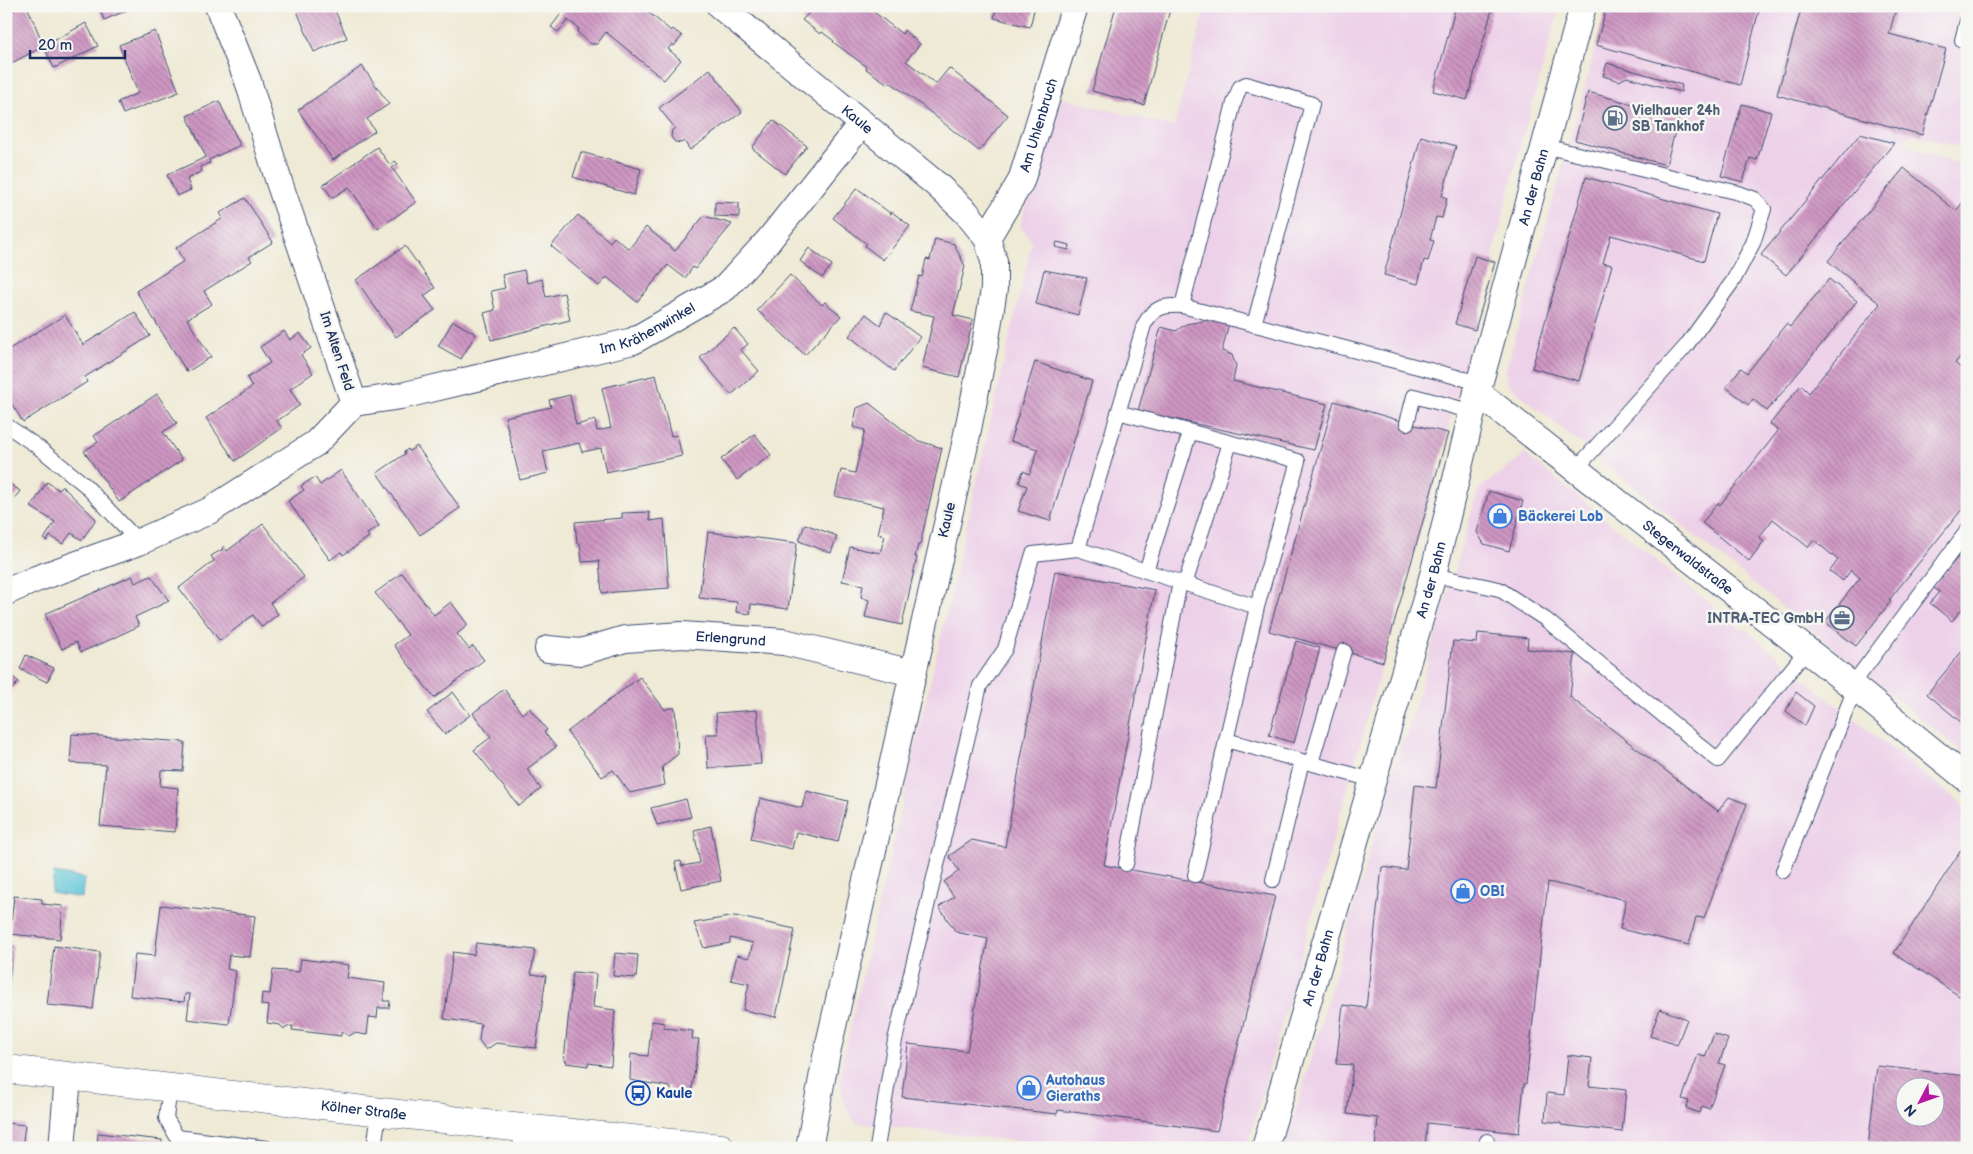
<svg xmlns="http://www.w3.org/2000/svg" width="1973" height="1154" viewBox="0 0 1973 1154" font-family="'Balsamiq Sans',sans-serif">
  <defs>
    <pattern id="building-back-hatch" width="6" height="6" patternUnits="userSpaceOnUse" patternTransform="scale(1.25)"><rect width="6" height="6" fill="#cf97c3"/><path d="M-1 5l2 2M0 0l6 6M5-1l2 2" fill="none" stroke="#a77ca2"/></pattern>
  </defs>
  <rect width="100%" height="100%" fill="#f6f6f2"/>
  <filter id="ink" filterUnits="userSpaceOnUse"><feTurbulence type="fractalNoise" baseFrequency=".02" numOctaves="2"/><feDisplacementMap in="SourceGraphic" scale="10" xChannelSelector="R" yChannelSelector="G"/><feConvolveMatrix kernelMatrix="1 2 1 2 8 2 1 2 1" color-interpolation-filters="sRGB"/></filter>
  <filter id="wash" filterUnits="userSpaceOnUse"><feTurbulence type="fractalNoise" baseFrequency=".0096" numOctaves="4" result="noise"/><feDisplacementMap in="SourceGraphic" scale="20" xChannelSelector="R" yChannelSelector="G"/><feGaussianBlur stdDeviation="1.12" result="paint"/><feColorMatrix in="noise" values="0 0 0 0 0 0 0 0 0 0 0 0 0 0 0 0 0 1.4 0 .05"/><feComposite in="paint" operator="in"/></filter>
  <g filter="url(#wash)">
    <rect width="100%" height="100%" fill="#efead5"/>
    <!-- built -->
    <path fill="#edd1e9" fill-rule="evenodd" d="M1206,6H1560L1520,147L1492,260L1495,261L1248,1145L1246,1148H1080L856,1123L845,1105L840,1085L841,1068L1032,241L1020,226L1055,96L1174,127Z
      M1607,6H1967V149L1912,134L1900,143L1967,167V756L1507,384L1505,373Z
      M1525,454L1740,628L1745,629L1820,692L1967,808V1148H1285L1402,739L1405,740L1478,490ZM1906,1086H1936V1116H1906Z"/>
    <!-- water -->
    <path fill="#5bc4d6" stroke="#3b7a9a" d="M54,873L84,878L82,898L51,893Z"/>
    <g id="blocks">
      <!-- building -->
      <path fill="url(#building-back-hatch)" fill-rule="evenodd" d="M23,6H27L44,46L6,66V14Z
        M98,6H137L104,20Z
        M309,6H333L347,38L314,52L297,11Z
        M567,6H641L671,31L673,29L682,36L674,46L672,44L668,49L681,60L664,80L606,32L597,44H591L577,32L579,29L568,20L558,32L551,27Z
        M816,6H870L869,8L902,34L904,30L920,44L906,61L936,84L949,68L1008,115L979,151L921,105L890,82L888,84L866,69L867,67L833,42L834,41L822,32L820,34L802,20Z
        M997,6H1035L1030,27L994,18Z
        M1116,6H1171L1144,105L1092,91Z
        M1456,6H1493L1467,100L1433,91Z
        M1607,6H1760L1740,85L1596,45Z
        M1802,6H1897L1889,34L1946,49L1922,135L1777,95Z
        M86,23L98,46L54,68L44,46Z
        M155,31L179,92L123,114L118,102L138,93L119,45Z
        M1607,63L1682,85L1681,92L1627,77L1619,81L1603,76Z
        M362,66L389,104L367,119L375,131L333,160L298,110Z
        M710,69L742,112L690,150L684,141L681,143L675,142L671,137L672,130L675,128L659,108Z
        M1588,92L1679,117L1666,165L1575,140Z
        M219,101L240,145L209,160L210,163L200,167L202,171L187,179L191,190L177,196L167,175L206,157L187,116Z
        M1742,104L1771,112L1757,160L1750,158L1743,182L1721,176Z
        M773,120L807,146L785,174L752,148Z
        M1860,134L1894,143L1786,275L1761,255Z
        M1421,136L1456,146L1442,196L1447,198L1442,218L1436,217L1430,240L1434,241L1428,261L1424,260L1418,284L1384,275Z
        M377,147L390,165L395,161L398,164L392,168L416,202L378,229L349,187L332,198L323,185Z
        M581,152L641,169L634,195L573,177Z
        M1904,168L1956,211L1967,197V349L1955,363L1967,373V503L1889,600L1891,601L1856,646L1825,622L1860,578L1851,570L1843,581L1830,571L1838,560L1814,540L1808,547L1773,519L1759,537L1764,541L1749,561L1702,523L1718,503L1720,505L1778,431L1770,424L1801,385L1809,393L1880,304L1828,261Z
        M1586,177L1717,214L1704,261L1611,235L1603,263L1612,265L1579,381L1532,368Z
        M857,188L891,214L892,212L910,226L883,260L865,246L867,244L833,218Z
        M245,198L273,242L249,257L252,261L204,291L212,304L187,319L211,357L187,372L136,291L184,261L176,248L223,218L220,213Z
        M715,202L739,203V217L715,216Z
        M578,215L610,242L614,237L629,249L646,227L675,251L704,216L732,224L695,269L693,267L685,278L668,265L637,302L607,277L599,286L551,246Z
        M935,239L954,244L965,266L953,315L973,320L959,377L922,368L934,316L910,311L919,276L922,277L926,259L930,260Z
        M1057,242L1070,245L1069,250L1055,247Z
        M405,246L435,288L424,296L435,310L396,337L356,280Z
        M809,248L832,265L822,278L800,261Z
        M1475,256L1495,262L1475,330L1455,324Z
        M524,270L527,283L542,279L546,297L564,293L570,320L491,340L484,313L495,310L491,291L505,288L502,275Z
        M1044,270L1087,278L1078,315L1036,304Z
        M790,275L822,305L825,302L841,316L805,355L757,310Z
        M1829,279L1857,301L1767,411L1753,399L1748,405L1726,387L1741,368L1747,373L1786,324L1790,327Z
        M135,312L150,336L85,377L87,382L23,422L6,395V351L65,315L83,345Z
        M886,312L920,337L894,371L849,336L866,314L880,325Z
        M1209,320L1229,323L1222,351L1232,355L1236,366L1233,381L1327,404L1314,450L1138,411L1161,327L1176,331L1186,324Z
        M453,321L476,334L461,359L438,346Z
        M734,328L748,344L741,350L759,371L731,395L700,358Z
        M284,331L290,340L300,333L311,348L301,355L313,373L290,389L300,405L277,421L282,428L235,461L206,418L252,387L247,378L270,363L260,347Z
        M1035,362L1092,381L1050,521L1018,511L1027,486L1019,483L1023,471L1030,474L1038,449L1010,441Z
        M656,375L671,436L677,435L682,456L606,472L601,448L582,452L579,443L543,451L548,473L520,480L505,417L551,407L549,400L570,395L576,425L595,420L597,431L611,428L602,388Z
        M157,394L177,423L163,432L182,460L119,502L84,451L98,442L94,436Z
        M1334,401L1407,423L1448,433L1383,662L1269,631Z
        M869,403L916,440L942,448L920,545H918L915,557H917L902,625L865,617L869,600L861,597L863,585L842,581L850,547L880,553L885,536L878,534L884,507L835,496L841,470L855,473L865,430L853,427L857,408Z
        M755,434L771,455L737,480L721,459Z
        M417,446L460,508L420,535L377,473L405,454L404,452L408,449L409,451Z
        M341,470L379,526L367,534L369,537L343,555L341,552L330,560L288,501L304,490L301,486L315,477L320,485Z
        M6,481L20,491L6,509Z
        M47,482L59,490L62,486L96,519L82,540L71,533L63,544L50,536L47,541L44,539L55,522L31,507Z
        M1489,491L1523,501L1509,551L1484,544L1477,532Z
        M649,512L650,521L664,519L669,588L602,593L599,561L582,562L580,543H577L575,522L622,518V513Z
        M263,524L304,577L270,603L278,614L262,627L253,615L220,641L179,588L214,561L211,556L223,549L222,548L224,546L227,551Z
        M805,524L837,536L831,553L799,541Z
        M708,532L797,543L788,609L751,604L750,614L736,612L737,602L699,598Z
        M1967,546V614L1961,610L1952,621L1930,603L1939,592L1933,587Z
        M1055,571L1155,590L1104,865L1275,896L1217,1131L1058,1110L1057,1114L902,1097L908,1044L967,1051L988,939L956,932L939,907L954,897L944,882L959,871L949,856L972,840L1005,847Z
        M402,573L434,615L451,602L468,625L457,634L469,649L473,646L484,660L434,698L394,645L408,635L375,593Z
        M132,576L135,583L151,576L169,601L135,617L139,626L105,642L81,652L76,642L62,649L45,614Z
        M1478,633L1528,638L1527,649L1575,654L1570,697L1718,811L1729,797L1747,804L1704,918L1696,917L1689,945L1620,929L1626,900L1548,882L1526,1084H1524L1519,1133L1427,1123L1425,1148H1375L1378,1118L1347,1114L1353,1065L1336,1064L1343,1005L1366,1008L1382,867L1406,870L1415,785L1436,788L1453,641L1477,643Z
        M1296,641L1320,648L1294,743L1269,735Z
        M1967,645V727L1927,694Z
        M26,655L54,668L47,682L20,669Z
        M6,671L19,682L6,695Z
        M640,677L665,710L668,708H675L678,754L662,767L665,785L630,793L613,770L602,777L567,732Z
        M504,689L522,714L529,708L547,730L544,732L556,747L527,769L541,789L519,806L474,750L491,737L473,713Z
        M453,692L470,715L445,734L427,712Z
        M1796,692L1814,706L1805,726L1786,711Z
        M757,710L761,764L708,768L706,734H718L716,713Z
        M72,734L185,742L183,771L161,770L160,786L178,788L175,832L100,826L106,765L70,763Z
        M806,791L848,801L838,842L796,832L792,849L751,839L760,798L802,808Z
        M686,799L691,817L657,825L651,808Z
        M711,826L721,881L681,889L675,862L681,861L682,866L700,863L694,830Z
        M1967,841V927L1964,932L1967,933V1001L1894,953Z
        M14,896L42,899V904L63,906L60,939L10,934Z
        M161,905L255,916L250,957L229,955L227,969L236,971L229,1024L187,1019L190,994H185L184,1002L130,996L135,954L155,956Z
        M735,916L795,929L776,1017L743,1010L749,984L731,980L737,955L749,958L753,943L730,938V943L704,948L694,923Z
        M476,943L535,950L531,974L546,976L536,1048L496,1043L486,1050L479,1040L481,1024L444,1019L453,952L474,955Z
        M6,944L13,945L8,993H6Z
        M54,946L100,952L93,1009L47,1005Z
        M615,953L638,955L636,978L613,976Z
        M301,959L349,965L347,978L385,983L383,1001H390L389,1008H378L377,1018L369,1017L367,1035L354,1033L349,1036L341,1031V1036L292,1030L293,1026H290L284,1029L280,1025L267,1023L269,1006L261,1005L262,993L270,994L273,970L299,972Z
        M573,972L596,974L593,1007L615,1010L611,1066L588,1063V1066L566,1063L567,1061L564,1060Z
        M1660,1009L1687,1019L1677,1045L1650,1036Z
        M652,1021L665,1023L664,1028L693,1031L692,1039H699L692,1089H690L687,1094L672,1092L670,1087L630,1080L631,1054L648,1056Z
        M1714,1034L1728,1039L1719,1063L1725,1065L1709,1109L1702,1106L1700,1113L1686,1108L1689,1101L1682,1099L1698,1055L1705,1057Z
        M1568,1055L1592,1058L1589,1086L1626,1090L1622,1132L1561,1125V1123L1545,1121L1547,1093L1564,1095Z
        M1877,1066L1967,1076V1148H1868ZM1906,1086H1936V1116H1906Z
        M6,1123L25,1125L22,1148H6Z
        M98,1133L162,1140L161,1148H97Z"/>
    </g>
  </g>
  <g filter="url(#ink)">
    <use href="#blocks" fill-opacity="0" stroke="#3b4b70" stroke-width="1"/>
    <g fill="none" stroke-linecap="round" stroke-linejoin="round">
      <!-- lane casing -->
      <g stroke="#3b4b70" stroke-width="16">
        <path id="lane" d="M1962,40L1967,21
          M1544,146L1739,193L1755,199L1764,209L1753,243L1733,281L1686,346L1576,469
          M1182,306L1234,103L1240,87L1246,84L1312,104L1254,325
          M1118,412L1298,461L1257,607
          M1407,423L1414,396L1473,412
          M6,425L38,447L85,485L139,542
          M1078,549L1144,325C1153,308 1162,305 1182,306L1480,383
          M1146,571L1190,432
          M1433,575L1499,589L1545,619L1718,760L1807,650
          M1185,584L1230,443
          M1852,685L1967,531
          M1226,740L1302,761
          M1311,763L1344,651
          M1126,864L1180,582
          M1783,871L1855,688
          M1273,880L1302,761L1373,780
          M170,1088L166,1118L177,1137L267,1148
          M374,1148L379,1112
          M520,1148L522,1128
          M877,1148L895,1040L980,686L1005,649L1033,554L1078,549L1257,607L1195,875
          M1486,1148L1487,1141"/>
      </g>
      <!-- street casing -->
      <g stroke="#3b4b70" stroke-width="28">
        <g id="street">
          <path id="s1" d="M720,6L937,185L966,212L987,238L994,261V289L985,345L964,449L826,1057L809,1148"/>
          <path id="s2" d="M987,238L1021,181L1075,6"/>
          <path id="s3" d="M1477,392L1855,688L1967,779"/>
          <path id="s4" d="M354,403L401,396L633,341L725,288L769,240L862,123"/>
          <path d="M6,592L36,579L139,542L209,511L316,443L354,403L279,182L248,81L218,6"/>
          <path id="s5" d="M548,649L581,652L625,639L682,635L784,642L913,673"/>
          <path d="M62,1148L68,1077"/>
          <path id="s6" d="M1265,1148L1433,575L1477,392L1583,6"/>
        </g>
      </g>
      <!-- secondary casing -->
      <g stroke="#3b4b70" stroke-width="29">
        <g id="secondary">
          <path id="s7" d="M6,1069L522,1128L721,1148"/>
        </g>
      </g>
      <!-- lane -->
      <use href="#lane" stroke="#fff" stroke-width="14"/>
      <!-- street -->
      <use href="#street" stroke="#fff" stroke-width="26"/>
      <!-- secondary -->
      <use href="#secondary" stroke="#fff" stroke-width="28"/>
    </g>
  </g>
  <!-- icons -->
  <defs>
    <g id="fuel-ring" transform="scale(1.25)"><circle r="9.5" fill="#f6f6f2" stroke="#5c6f8a" stroke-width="1.5"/><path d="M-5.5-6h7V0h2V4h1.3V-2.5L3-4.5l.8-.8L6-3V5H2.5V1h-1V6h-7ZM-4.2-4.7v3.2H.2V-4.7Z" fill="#5c6f8a"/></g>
    <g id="shop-ring" transform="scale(1.25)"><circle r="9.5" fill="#f6f6f2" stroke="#3f7fe0" stroke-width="1.5"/><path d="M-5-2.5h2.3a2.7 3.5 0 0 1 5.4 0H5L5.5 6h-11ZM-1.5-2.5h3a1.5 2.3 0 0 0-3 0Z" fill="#3f7fe0"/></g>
    <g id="office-ring" transform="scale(1.25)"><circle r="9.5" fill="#f6f6f2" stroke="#5c6f8a" stroke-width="1.5"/><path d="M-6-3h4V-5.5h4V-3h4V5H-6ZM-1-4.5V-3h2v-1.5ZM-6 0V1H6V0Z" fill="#5c6f8a"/></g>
    <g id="bus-ring" transform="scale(1.25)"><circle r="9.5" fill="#f6f6f2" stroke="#1a4fb4" stroke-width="1.5"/><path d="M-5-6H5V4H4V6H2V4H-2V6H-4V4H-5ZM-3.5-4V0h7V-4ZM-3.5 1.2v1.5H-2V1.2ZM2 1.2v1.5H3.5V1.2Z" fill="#1a4fb4"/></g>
  </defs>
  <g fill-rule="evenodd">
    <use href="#fuel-ring" x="1615" y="118"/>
    <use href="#shop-ring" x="1500" y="516"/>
    <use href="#office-ring" x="1842" y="618"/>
    <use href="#shop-ring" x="1463" y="891"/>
    <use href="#shop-ring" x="1029" y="1088"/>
    <use href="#bus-ring" x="638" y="1093"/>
  </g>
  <g text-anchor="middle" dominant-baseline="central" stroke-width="5" stroke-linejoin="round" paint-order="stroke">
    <!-- service labels -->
    <g font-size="14" font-weight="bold" fill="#4e5e75" stroke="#f6f6f2" text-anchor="start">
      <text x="1632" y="110">Vielhauer 24h<tspan x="1632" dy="16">SB Tankhof</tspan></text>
      <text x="1824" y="618" text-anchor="end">INTRA-TEC GmbH</text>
    </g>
    <!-- street labels -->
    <g font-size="14" fill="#1b2f5e" stroke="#f6f6f2">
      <text stroke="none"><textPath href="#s1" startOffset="178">Kaule</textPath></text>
      <text stroke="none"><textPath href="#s2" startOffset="125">Am Uhlenbruch</textPath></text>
      <text stroke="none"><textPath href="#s6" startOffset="998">An der Bahn</textPath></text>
      <text stroke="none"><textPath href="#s4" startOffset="304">Im Krähenwinkel</textPath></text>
      <text transform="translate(337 351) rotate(72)">Im Alten Feld</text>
      <text transform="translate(947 520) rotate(-77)">Kaule</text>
      <text stroke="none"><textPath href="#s3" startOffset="268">Stegerwaldstraße</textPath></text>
      <text stroke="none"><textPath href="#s6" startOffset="592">An der Bahn</textPath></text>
      <text stroke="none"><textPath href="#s5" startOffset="185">Erlengrund</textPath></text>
      <text stroke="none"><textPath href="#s6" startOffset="188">An der Bahn</textPath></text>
      <text stroke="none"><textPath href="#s7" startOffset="360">Kölner Straße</textPath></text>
    </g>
    <!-- shop labels -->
    <g font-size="14" font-weight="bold" fill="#366cbe" stroke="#f6f6f2" text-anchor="start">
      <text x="1518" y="516">Bäckerei Lob</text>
      <text x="1480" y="891">OBI</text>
      <text x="1046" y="1080">Autohaus<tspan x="1046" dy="16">Gieraths</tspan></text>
    </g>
    <!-- transit labels -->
    <g font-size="14" font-weight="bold" fill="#164399" stroke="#f6f6f2" text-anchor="start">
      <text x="656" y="1093">Kaule</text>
    </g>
  </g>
  <!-- margin -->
  <rect width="1973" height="1154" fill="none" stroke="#f6f6f2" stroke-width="25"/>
  <!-- north arrow -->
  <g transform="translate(1920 1102) rotate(229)"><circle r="24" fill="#f6f6f2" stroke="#9ea6b7"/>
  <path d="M0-4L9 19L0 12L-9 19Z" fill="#b5179e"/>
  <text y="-8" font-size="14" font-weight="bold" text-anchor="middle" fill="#1b2f5e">N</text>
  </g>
  <!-- scale -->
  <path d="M30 50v8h95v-8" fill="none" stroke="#1b2f5e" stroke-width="2.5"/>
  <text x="38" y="50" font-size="15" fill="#1b2f5e" stroke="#f6f6f2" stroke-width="4" paint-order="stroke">20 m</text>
</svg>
